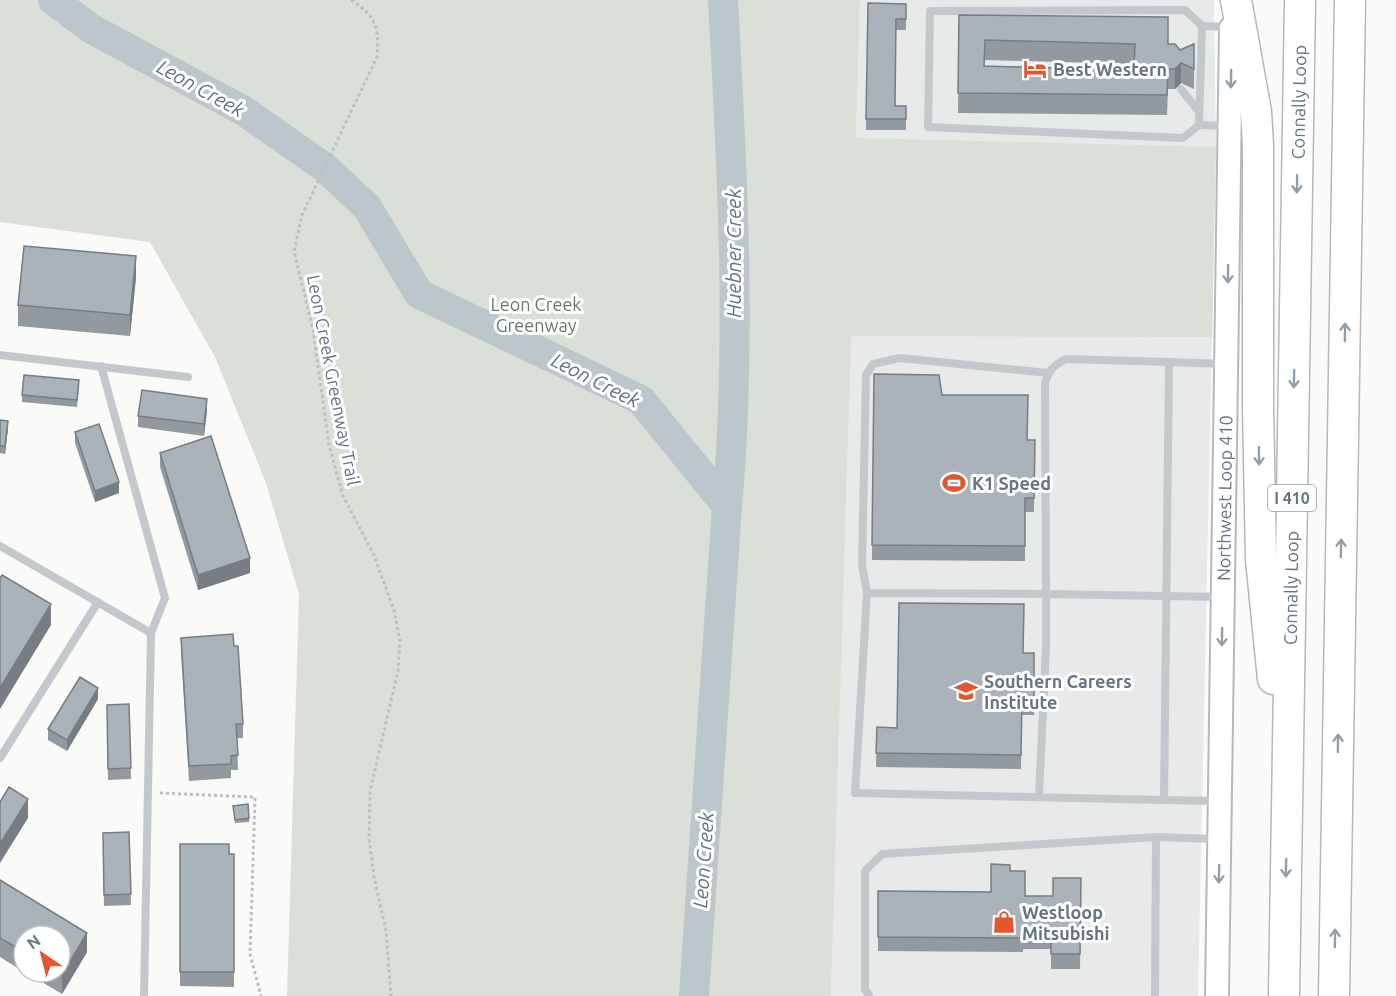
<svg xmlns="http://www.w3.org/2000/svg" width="1396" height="996" viewBox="0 0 1396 996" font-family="Ubuntu,sans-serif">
  <rect width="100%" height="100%" fill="#fafaf8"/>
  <!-- built -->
  <path fill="#e8e9e9" d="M860,0H1214L1216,147L1198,996H831Z"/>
  <!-- green -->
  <path fill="#dadfd7" d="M0,0H860L856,138L1216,147L1212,337L851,336L831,996H287L299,594L266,483L215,357L150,242L0,222Z"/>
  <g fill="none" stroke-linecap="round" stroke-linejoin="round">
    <!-- river -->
    <path stroke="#bbc7cb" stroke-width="30" d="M53,0L90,28L244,111L324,167L367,207L419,294L641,400L727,506L694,996
      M723,0C732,168 742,338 727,506"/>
    <!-- secondary casing -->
    <g stroke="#b3babf" stroke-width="26">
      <g id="secondary">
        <path id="s1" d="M1217,996L1231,28"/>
      </g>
    </g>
    <!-- motorway casing -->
    <g stroke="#b4b9bd" stroke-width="33">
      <g id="motorway">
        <path d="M1236,0L1256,112L1258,145V407L1261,559L1273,679"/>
        <path id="s2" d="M1284,996L1300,0"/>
        <path d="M1334,996L1350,0"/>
      </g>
    </g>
    <!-- path -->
    <path stroke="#bbbfc2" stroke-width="3" stroke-dasharray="3 3" stroke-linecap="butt" d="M351,0C377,17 379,27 377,57L302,215L294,251L313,330L329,445L343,496L373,553L394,610L400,641L398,671L370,791L369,837L374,877L386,931L391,996
      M160,793L255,797L250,954L261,996"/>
    <!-- service -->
    <path stroke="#c3c8cc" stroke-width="8" d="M1181,89L1199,112
      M1199,125L1202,26
      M1230,126L1199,125L1183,138L928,127L930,11L1185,10L1202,26L1230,27
      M0,355L188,377
      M1169,362L1066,359C1054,365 1049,370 1045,383L1046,594L867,593L855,793L1164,800L1169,362L1226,364
      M101,366L165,598L151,633L144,996
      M0,546L151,633
      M867,593L862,565L866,375L873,364L900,358L1048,373
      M0,758L98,602
      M1039,796L1046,646V594L1222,597
      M1164,800L1218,801
      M869,996L865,989V871L882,854L1156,837L1218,839
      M1155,996L1156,837"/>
    <!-- secondary -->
    <use href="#secondary" stroke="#fff" stroke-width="22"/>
    <!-- motorway -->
    <use href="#motorway" stroke="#fff" stroke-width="30"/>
  </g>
  <!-- wall -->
  <path fill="#929a9f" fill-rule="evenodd" d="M868,3L906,4V30H896L895,106H906V130H866Z
    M959,15L1180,50L1194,44V89L1181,83L1175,89H1168L1167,115L958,113ZM985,60L1134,64V70L985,66Z
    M136,277L130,336L18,326V305Z
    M874,374L942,395L1027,440H1035L1034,512H1025V561L872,560Z
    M79,387L77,407L22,402V395Z
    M207,410L204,436L138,427V416Z
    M0,420L8,428L5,454L0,453Z
    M75,432L119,493L95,502L75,443Z
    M160,453L250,573L198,590L160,467Z
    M181,638L234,646L243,724V738H237L238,770H231V778L189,781L181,652Z
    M1024,653H1034V715H1022L1021,769L876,767L877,727L897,728Z
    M98,699L67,751L48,740V729Z
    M129,704L131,779L108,780L107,705Z
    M233,806L249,818V822L235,823Z
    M129,832L131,905L104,906L103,833Z
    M180,844L229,854H234V987L180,986Z
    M1010,871L1025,896H1053L1081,878L1080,969H1051V949H1023V952L878,951V891L991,892Z
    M0,880L87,952L62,994L25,972H60L24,936V972L0,957Z"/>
  <!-- shaded-wall -->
  <path fill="#777d82" d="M1181,63V83L1175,89V69Z
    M136,256V277L130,336V315Z
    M207,399V410L204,436V424Z
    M8,421V428L5,454V446Z
    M119,482V493L95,502V491Z
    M250,558V573L198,590V575Z
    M51,604V625L0,709V688Z
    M98,688V699L67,751V740Z
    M28,799V818L0,863V844Z
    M87,933V952L62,994V975Z"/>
  <!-- building -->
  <path fill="#aab3b9" stroke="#777d82" stroke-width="1.5" fill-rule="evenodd" d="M868,3L906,4V19H896L895,106H906V119H866Z
    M959,15L1168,17V44H1175L1180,50L1194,44V69L1181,63L1175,69H1168L1167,95L958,93ZM985,40L1135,44L1134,70L984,66Z
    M24,246L136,256L130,315L18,305Z
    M874,374L939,375L942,395H1028L1027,440H1035L1034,498H1025V546L872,545Z
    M24,375L79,380L77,400L22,395Z
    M142,390L207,399L204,424L138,416Z
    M0,420L8,421L5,446H0Z
    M99,424L119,482L95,491L75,432Z
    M211,436L250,558L198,575L160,453Z
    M2,575L51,604L0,688V578Z
    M899,603L1024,604L1023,653H1034V700H1022L1021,755L876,753L877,727L897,728Z
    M233,634L234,646H238L243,724H236L238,755L231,756V764L189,766L181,638Z
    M80,677L98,688L67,740L48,729Z
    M129,704L131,768L108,769L107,705Z
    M9,787L28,799L0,844V802Z
    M248,804L249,818L235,820L233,806Z
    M129,832L131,894L104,895L103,833Z
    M180,844H229V854H234V972H180Z
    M991,864L1010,865V871H1025V896H1053V878H1081L1080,954H1051V934H1023V938L878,937V891L991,892Z
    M0,880L87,933L62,975L57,972H60V936H24V952L0,938Z"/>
  <!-- one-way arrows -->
  <defs><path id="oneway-shaft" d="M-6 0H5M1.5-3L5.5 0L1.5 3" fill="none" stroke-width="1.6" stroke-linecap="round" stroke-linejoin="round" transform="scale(1.5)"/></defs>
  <g stroke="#939fa8">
    <use href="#oneway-shaft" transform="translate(1231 79) rotate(91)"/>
    <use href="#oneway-shaft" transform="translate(1297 184) rotate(91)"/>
    <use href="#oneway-shaft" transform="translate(1228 274) rotate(91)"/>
    <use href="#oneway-shaft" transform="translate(1345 332) rotate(-89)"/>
    <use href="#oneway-shaft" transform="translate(1294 379) rotate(91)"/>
    <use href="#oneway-shaft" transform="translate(1259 456) rotate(89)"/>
    <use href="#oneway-shaft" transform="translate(1341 548) rotate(-89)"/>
    <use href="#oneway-shaft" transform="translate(1222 637) rotate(91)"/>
    <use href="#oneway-shaft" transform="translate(1338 743) rotate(-89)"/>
    <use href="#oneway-shaft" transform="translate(1286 868) rotate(91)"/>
    <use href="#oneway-shaft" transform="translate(1219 874) rotate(91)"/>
    <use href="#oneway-shaft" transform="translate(1335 938) rotate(-89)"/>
  </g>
  <!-- icons -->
  <defs>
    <g id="hotel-bare" transform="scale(1.8)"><path d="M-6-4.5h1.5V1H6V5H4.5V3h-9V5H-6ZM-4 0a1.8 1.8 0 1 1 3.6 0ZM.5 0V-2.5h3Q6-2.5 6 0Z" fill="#e4572e" stroke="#fff" stroke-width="2.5" paint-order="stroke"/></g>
    <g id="stadium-bare" transform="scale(1.8)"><path d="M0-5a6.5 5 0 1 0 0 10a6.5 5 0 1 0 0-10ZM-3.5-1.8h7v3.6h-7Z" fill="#e4572e" stroke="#fff" stroke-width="2.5" paint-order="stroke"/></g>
    <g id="university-bare" transform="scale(1.8)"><path d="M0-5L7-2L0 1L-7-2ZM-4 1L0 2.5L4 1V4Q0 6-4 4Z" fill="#e4572e" stroke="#fff" stroke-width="2.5" paint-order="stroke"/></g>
    <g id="shop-bare" transform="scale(1.8)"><path d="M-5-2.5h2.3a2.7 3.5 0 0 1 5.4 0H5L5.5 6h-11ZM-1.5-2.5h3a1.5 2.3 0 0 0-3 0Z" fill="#e4572e" stroke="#fff" stroke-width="2.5" paint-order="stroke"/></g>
  </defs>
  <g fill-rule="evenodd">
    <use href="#hotel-bare" x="1035" y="69"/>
    <use href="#stadium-bare" x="954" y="483"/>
    <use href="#university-bare" x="966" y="691"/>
    <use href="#shop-bare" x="1004" y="922"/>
  </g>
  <g text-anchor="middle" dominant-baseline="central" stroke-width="6" stroke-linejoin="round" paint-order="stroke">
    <!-- shield labels -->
    <rect fill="#fff" stroke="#939fa8" stroke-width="1.5" x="1268" y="485" width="48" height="26" rx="4.5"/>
    <g font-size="16" font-weight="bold" fill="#657683">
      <text x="1292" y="498">I 410</text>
    </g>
    <!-- poi labels -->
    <g font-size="18" font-weight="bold" fill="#657683" stroke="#fff" text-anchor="start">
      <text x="1053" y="69">Best Western</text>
      <text x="972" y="483">K1 Speed</text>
      <text x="984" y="681">Southern Careers<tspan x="984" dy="21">Institute</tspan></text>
      <text x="1022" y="912">Westloop<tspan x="1022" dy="21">Mitsubishi</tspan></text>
    </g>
    <!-- street labels -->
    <g font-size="18" fill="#657683" stroke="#fff">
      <text stroke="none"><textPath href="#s2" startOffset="894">Connally Loop</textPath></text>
      <text transform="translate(334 380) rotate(79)">Leon Creek Greenway Trail</text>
      <text stroke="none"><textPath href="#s1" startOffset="498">Northwest Loop 410</textPath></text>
      <text stroke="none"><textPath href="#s2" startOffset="408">Connally Loop</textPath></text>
    </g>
    <!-- park labels -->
    <g font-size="18" fill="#687a64" stroke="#fff">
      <text x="536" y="304">Leon Creek<tspan x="536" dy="21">Greenway</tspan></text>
    </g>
    <!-- water labels -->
    <g font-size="20" font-style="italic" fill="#60757c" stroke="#fff">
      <text transform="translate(201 88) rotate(29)">Leon Creek</text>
      <text transform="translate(733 253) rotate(-90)">Huebner Creek</text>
      <text transform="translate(596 380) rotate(27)">Leon Creek</text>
      <text transform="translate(703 860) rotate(-86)">Leon Creek</text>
    </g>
  </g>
  <!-- north arrow -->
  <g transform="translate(42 954) rotate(325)"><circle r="28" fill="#ffffff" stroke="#c1c8cd" stroke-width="1.5"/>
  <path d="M0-4.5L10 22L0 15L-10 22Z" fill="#e4572e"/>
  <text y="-9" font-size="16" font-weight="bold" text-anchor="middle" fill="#657683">N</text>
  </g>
</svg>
